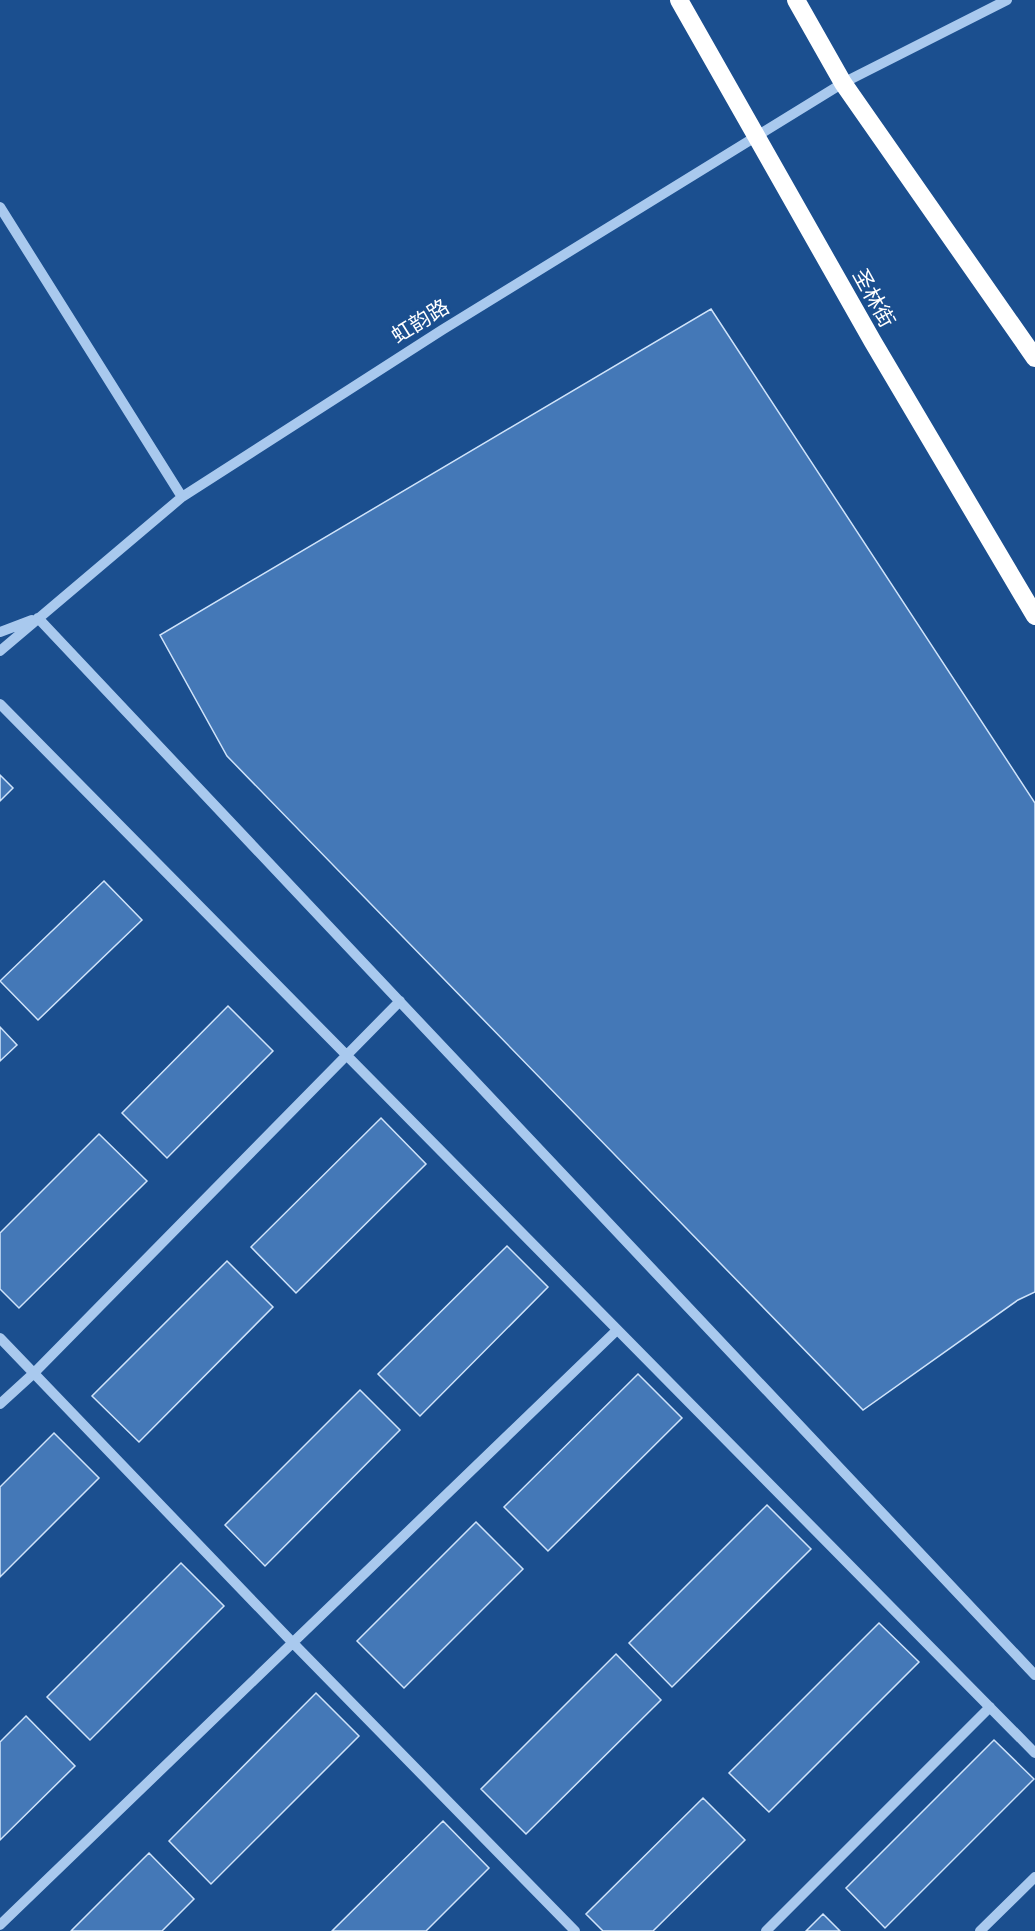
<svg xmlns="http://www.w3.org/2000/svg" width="1035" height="1931" viewBox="0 0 1035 1931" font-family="'PT Sans','Noto Sans SC',sans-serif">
  <rect width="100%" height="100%" fill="#1b4f8f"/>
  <!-- building -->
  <path fill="#4478b7" stroke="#cfe3fa" stroke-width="1.5" d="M711,309L1035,803V1292L1018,1300L863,1410L227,756L160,635Z
    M0,775L13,788L0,801Z
    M104,881L142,920L38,1020L0,981Z
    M228,1006L273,1051L167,1158L122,1113Z
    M0,1027L17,1045L0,1061Z
    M381,1118L426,1164L296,1293L251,1247Z
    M99,1134L147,1181L19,1308L0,1289V1233Z
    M507,1246L548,1287L420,1416L378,1374Z
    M227,1261L273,1307L139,1442L92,1396Z
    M638,1374L682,1418L548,1551L504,1507Z
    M360,1390L400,1430L265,1566L225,1525Z
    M54,1433L99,1478L0,1577V1487Z
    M767,1505L811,1549L672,1687L629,1643Z
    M476,1522L523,1569L404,1688L357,1641Z
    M181,1563L224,1606L90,1740L47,1697Z
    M879,1623L919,1662L769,1812L729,1773Z
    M616,1654L661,1700L526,1834L481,1789Z
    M316,1693L359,1736L211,1884L169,1841Z
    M26,1716L75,1766L0,1840V1742Z
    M994,1740L1034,1779L885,1928L846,1888Z
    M703,1798L745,1840L653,1931H603L586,1914Z
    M443,1821L489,1868L426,1931H332Z
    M149,1853L194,1899L162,1931H71Z
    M823,1914L840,1931H806Z"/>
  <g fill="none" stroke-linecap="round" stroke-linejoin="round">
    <!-- minor -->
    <path stroke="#a9c9ee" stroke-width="10" d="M0,207L182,497
      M38,618L1035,1675
      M0,632L32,620
      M0,651L182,497L442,330L843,83L1007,0
      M0,704L1035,1753
      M0,1338L293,1643L575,1931
      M0,1404L34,1373L400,1001
      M0,1925L617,1330
      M766,1931L990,1707
      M980,1931L1035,1877"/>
    <!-- highway -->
    <path stroke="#fff" stroke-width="18" d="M679,0L873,342L1035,616
      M796,0L843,83L1035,358"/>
  </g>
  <g text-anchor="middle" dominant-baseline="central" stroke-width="5" stroke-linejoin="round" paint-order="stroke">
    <!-- street labels -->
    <g font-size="21" fill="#fff" stroke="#1b4f8f">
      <text transform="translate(874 298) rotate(61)">圣林街</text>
      <text transform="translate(420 321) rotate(-32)">虹韵路</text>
    </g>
  </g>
</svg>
